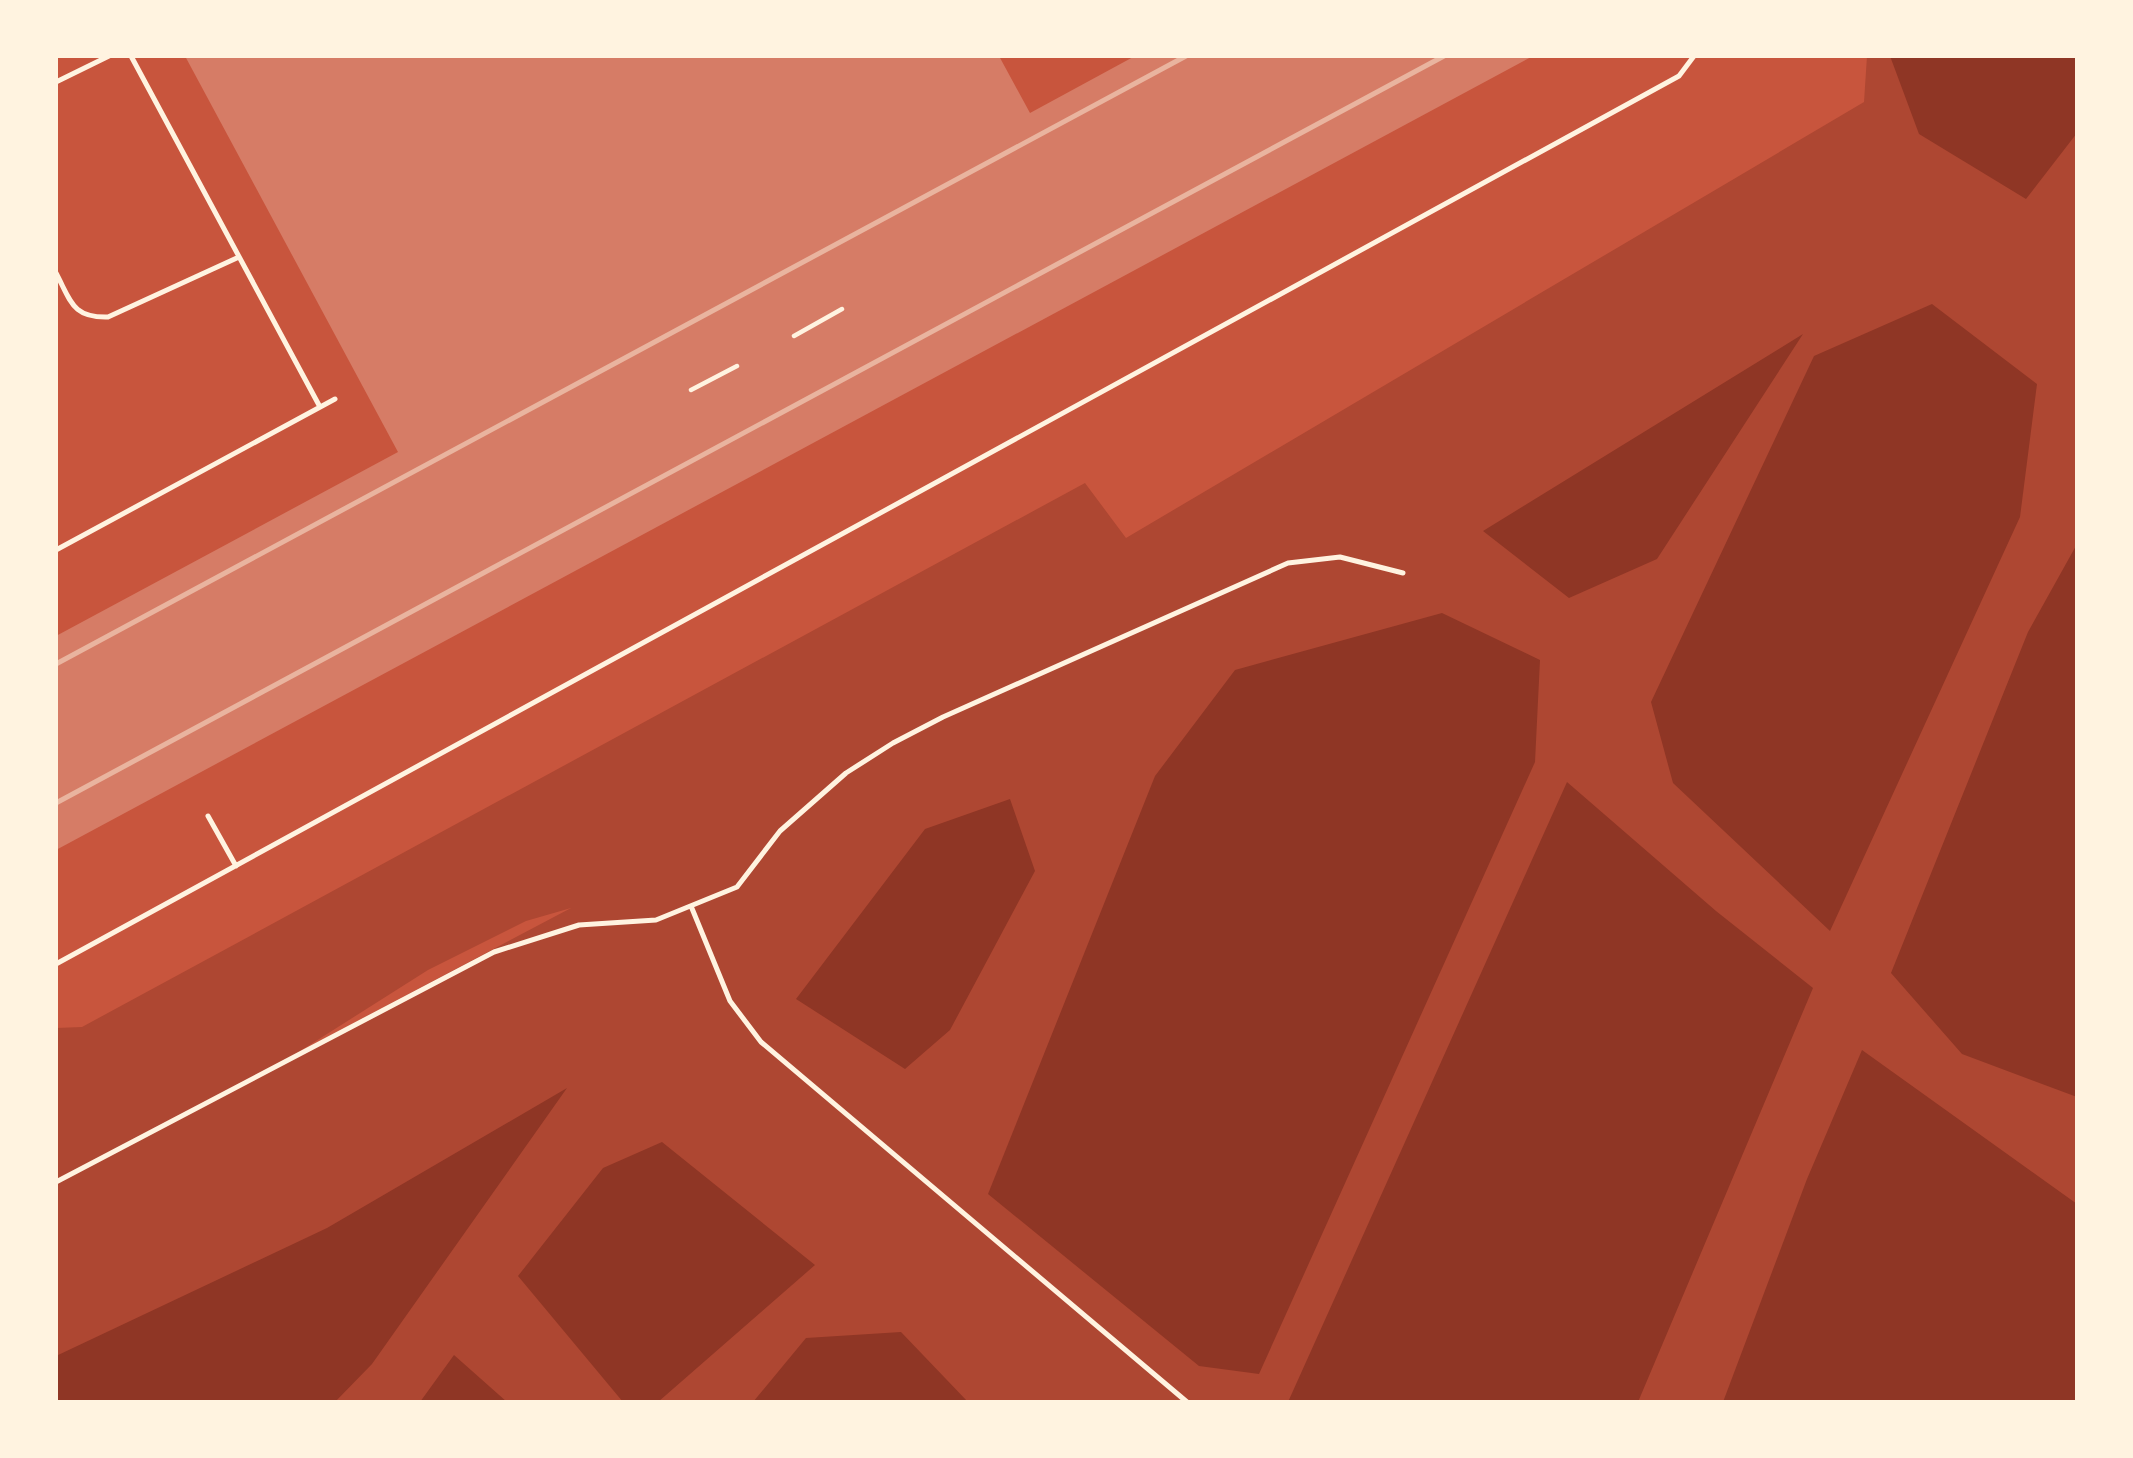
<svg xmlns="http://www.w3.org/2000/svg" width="2133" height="1458" viewBox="0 0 2133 1458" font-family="'DejaVu Sans',sans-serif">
  <rect width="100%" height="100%" fill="#c8553d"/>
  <!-- green -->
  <path fill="#ae4732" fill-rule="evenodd" d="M1867,56H2077V1402H56V1028L82,1027L1085,483L1126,538L1864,102ZM571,908L297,1053L428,970L526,921Z"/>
  <!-- water -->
  <path fill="#8f3625" d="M1890,56H2077V133L2026,199L1919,134Z
    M1932,304L2037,384L2020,517L1830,931L1673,783L1651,702L1814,356Z
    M1803,334L1657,559L1569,598L1483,531Z
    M2077,544V1097L1962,1054L1891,973L2028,632Z
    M1442,613L1540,660L1535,762L1259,1374L1199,1366L988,1194L1155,776L1235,670Z
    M1567,782L1716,911L1813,988L1638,1402H1288Z
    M1010,799L1035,871L950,1030L905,1069L796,999L925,829Z
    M1862,1050L2077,1204V1402H1723L1807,1179Z
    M567,1088L372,1364L335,1402H56V1356L327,1228Z
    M662,1142L815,1265L658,1402H623L518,1276L603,1168Z
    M901,1332L968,1402H753L806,1338Z
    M454,1355L507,1402H420Z"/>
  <!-- building -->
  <path fill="#d67c66" d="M185,56H999L1030,113L1135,56H1533L56,850V636L398,452Z"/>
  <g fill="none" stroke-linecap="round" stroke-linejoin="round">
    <!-- path -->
    <path stroke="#fff3e0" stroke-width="4.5" d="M794,336L842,309
      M691,390L737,366"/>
    <!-- service -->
    <path stroke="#fff3e0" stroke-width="5" d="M131,56L320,407
      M56,82L109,56
      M56,273C71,301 72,318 108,317L239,257
      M56,550L335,399
      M208,816L236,866
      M691,906L730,1001L761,1042L1187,1402
      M56,964L1679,76L1694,56
      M56,1182L494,952L579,925L656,920L737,887L780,831L846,773L893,743L943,717L1288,563L1340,557L1403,573"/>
    <!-- rail -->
    <path stroke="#e9b49f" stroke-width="5" d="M56,664L1186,56
      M56,803L1444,56"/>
  </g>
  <!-- border -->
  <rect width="2133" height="1458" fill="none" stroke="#fff3e0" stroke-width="116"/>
</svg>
